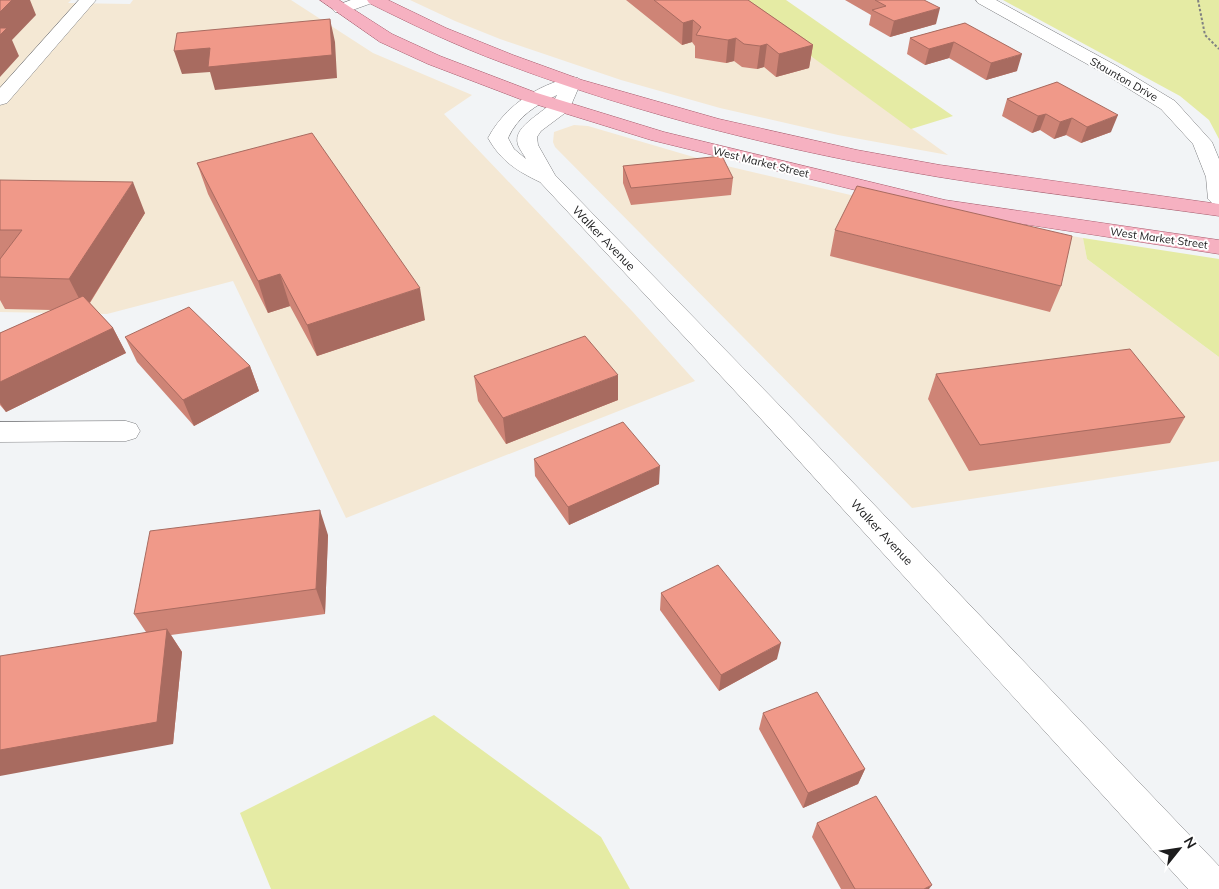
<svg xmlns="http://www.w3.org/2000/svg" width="1219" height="889" viewBox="0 0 1219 889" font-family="Mulish,sans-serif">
  <rect width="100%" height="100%" fill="#f2f4f6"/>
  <!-- commercial -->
  <path fill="#f4e8d4" d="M0,0H71L68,3L130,4L133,0H291L373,53L472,95L444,114L632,311L695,381L346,518L233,281L107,314L0,312Z
    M410,0H734L948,155L838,135L720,108L621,80L500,39L455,21Z
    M574,125L588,126L714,163L872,200L1083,238L1087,259L1219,357V461L912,508L555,147L553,142L554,132Z"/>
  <!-- green -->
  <path fill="#e5eba4" d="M734,0H786L953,116L911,129Z
    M1003,0H1219V139L1209,120L1180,96Z
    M1083,238L1219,259V357L1087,259Z
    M434,715L601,837L630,889H271L240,813Z"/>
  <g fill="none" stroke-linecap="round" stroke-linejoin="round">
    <!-- minor casing -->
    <g stroke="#7d7e81" stroke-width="1">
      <path id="minor" d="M79,0H96L7,103L0,105V88Z
        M351,0H374L372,3L347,12H335L333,9L335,6Z
        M976,0H996L1117,66L1175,101L1212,142L1219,159V205L1212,203L1208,199L1206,177L1193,144L1161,109L1105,74L978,3Z
        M572,77L578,78L581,82L569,110L541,131L537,137L538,145L555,175L779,405L1219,866V889H1188L761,419L540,182C517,171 501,161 488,138C505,106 537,85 572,77ZM557,95C550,112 511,124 518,145C520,150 524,155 526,159L514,149L508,138C518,116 536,105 557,95Z
        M126,421L136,424L140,431L136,438L126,441L0,442V422Z"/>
    </g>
    <!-- major casing -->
    <g stroke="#a65b6c" stroke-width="1">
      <path id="major" d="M320,0H339L392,34L440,56L537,93L664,132L945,200L1219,240V254L945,212L651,140L525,101L428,64L380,42Z
        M367,0H388L446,28L513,55L582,80L719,119L857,150L940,165L1219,204V216C1126,203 1032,192 939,177C790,152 643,116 503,63C457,46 413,25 369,3Z"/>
    </g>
    <!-- path -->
    <path stroke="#808182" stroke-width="2" stroke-dasharray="2.5 2" stroke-linecap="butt" d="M1198,0L1205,35L1219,49"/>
    <!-- minor -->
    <use href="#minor" fill="#fff" fill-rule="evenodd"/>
    <!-- major -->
    <use href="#major" fill="#f6b1c1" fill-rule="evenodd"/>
  </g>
  <!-- wall -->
  <path fill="#ce8476" d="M626,0H748L813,45L809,68L776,77L764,67L757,69L742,67L734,61L726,63L695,58V46L692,42L682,45Z
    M845,0H924L936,24L890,37L869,25L871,15Z
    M965,23L1017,71L986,80L949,58L925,65L907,54L910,38Z
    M1057,82L1111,132L1081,143L1066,135L1054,139L1040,130L1032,133L1002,116L1007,99Z
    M197,163L425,320L317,356L290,306L268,313L208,194Z
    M623,166L733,178L731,195L631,205L623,183Z
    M0,180L145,213L90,303L113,328L126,353L6,412L0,405V333L52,310L5,309L0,300Z
    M835,230L1061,286L1050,312L830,256Z
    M125,337L250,366L259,391L194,426L137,362Z
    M936,374L1185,417L1170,443L969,471L928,399Z
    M474,376L618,400L506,444L478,401Z
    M534,459L659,484L569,525L535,476Z
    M328,535L325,614L171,635L182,652L173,744L146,632L134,614Z
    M661,593L777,659L719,691L660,610Z
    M763,713L865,769L858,784L803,808L759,729Z
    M817,823L929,889H841L812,837Z"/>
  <!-- shaded-wall -->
  <path fill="#a86b60" d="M12,0H30L36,15L12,40L19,56L0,77V4Z
    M940,8L936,24L890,37L894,21Z
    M330,19L335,42L337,78L215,90L210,72L182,74L174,51Z
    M693,20L692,42L682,45L683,23Z
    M736,38L734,61L726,63L728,40Z
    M954,42L949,58L925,65L929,49Z
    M767,44L764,67L757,69L760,46Z
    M813,45L809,68L776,77L779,54Z
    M1022,54L1017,71L986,80L991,63Z
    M1046,114L1040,130L1032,133L1038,116Z
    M1118,115L1111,132L1081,143L1087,127Z
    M1072,118L1066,135L1054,139L1060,122Z
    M133,182L145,213L85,310L69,279Z
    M280,274L290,306L268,313L258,281Z
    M420,288L425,320L317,356L307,325Z
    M113,328L126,353L6,412L0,403V382Z
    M250,366L259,391L194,426L183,400Z
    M618,375V400L506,444L503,418Z
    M660,466L659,484L569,525L568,507Z
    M320,510L328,535L325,614L316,589Z
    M167,629L182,652L173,744L0,776V750Z
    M781,643L777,659L719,691L721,675Z
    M865,769L858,784L803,808L808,793Z
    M932,885L929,889H924Z"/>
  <!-- building -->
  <path fill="#f09989" stroke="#a86b60" d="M0,0H12L0,12Z
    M654,0H748L813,45L779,54L767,44L760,46L744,44L736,38L728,40L696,35L701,27L693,20L683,23Z
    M875,0H924L940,8L894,21L872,10L886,6Z
    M330,19L332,55L208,67L210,48L174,51L177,33Z
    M965,23L1022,54L991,63L954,42L929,49L910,38Z
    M0,28H7L0,35Z
    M1057,82L1118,115L1087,127L1072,118L1060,122L1046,114L1038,116L1007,99Z
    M312,133L420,288L307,325L280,274L258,281L197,163Z
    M722,156L733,178L631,188L623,166Z
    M0,180L133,182L69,279L0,277V259L22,230H0Z
    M857,186L1072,236L1061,286L835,230Z
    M83,296L113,328L0,382V333Z
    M189,307L250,366L183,400L125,337Z
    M585,336L618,375L503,418L474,376Z
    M1130,349L1185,417L980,445L936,374Z
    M623,422L660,466L568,507L534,459Z
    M320,510L316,589L134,614L150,531Z
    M718,565L781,643L721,675L661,593Z
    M167,629L157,722L0,750V656Z
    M817,692L865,769L808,793L763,713Z
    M876,796L932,885L924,889H855L817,823Z"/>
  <g text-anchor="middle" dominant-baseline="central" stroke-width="4" stroke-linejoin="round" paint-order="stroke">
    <!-- far-street labels -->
    <g font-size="11" fill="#1c1c1d" stroke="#fff">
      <text transform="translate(1124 79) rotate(30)">Staunton Drive</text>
      <text transform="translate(761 162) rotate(14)">West Market Street</text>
      <text transform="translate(1159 238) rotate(8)">West Market Street</text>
    </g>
    <!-- street labels -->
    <g font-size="12" fill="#1c1c1d" stroke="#fff">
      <text transform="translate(604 238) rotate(46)">Walker Avenue</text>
      <text transform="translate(882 532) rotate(47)">Walker Avenue</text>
    </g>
  </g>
  <!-- north arrow -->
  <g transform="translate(1179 849) rotate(60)" stroke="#ffffff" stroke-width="4" paint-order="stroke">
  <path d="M0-4L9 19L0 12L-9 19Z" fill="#1c1c1d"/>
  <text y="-8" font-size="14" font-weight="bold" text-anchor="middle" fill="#1c1c1d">N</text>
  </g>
</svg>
